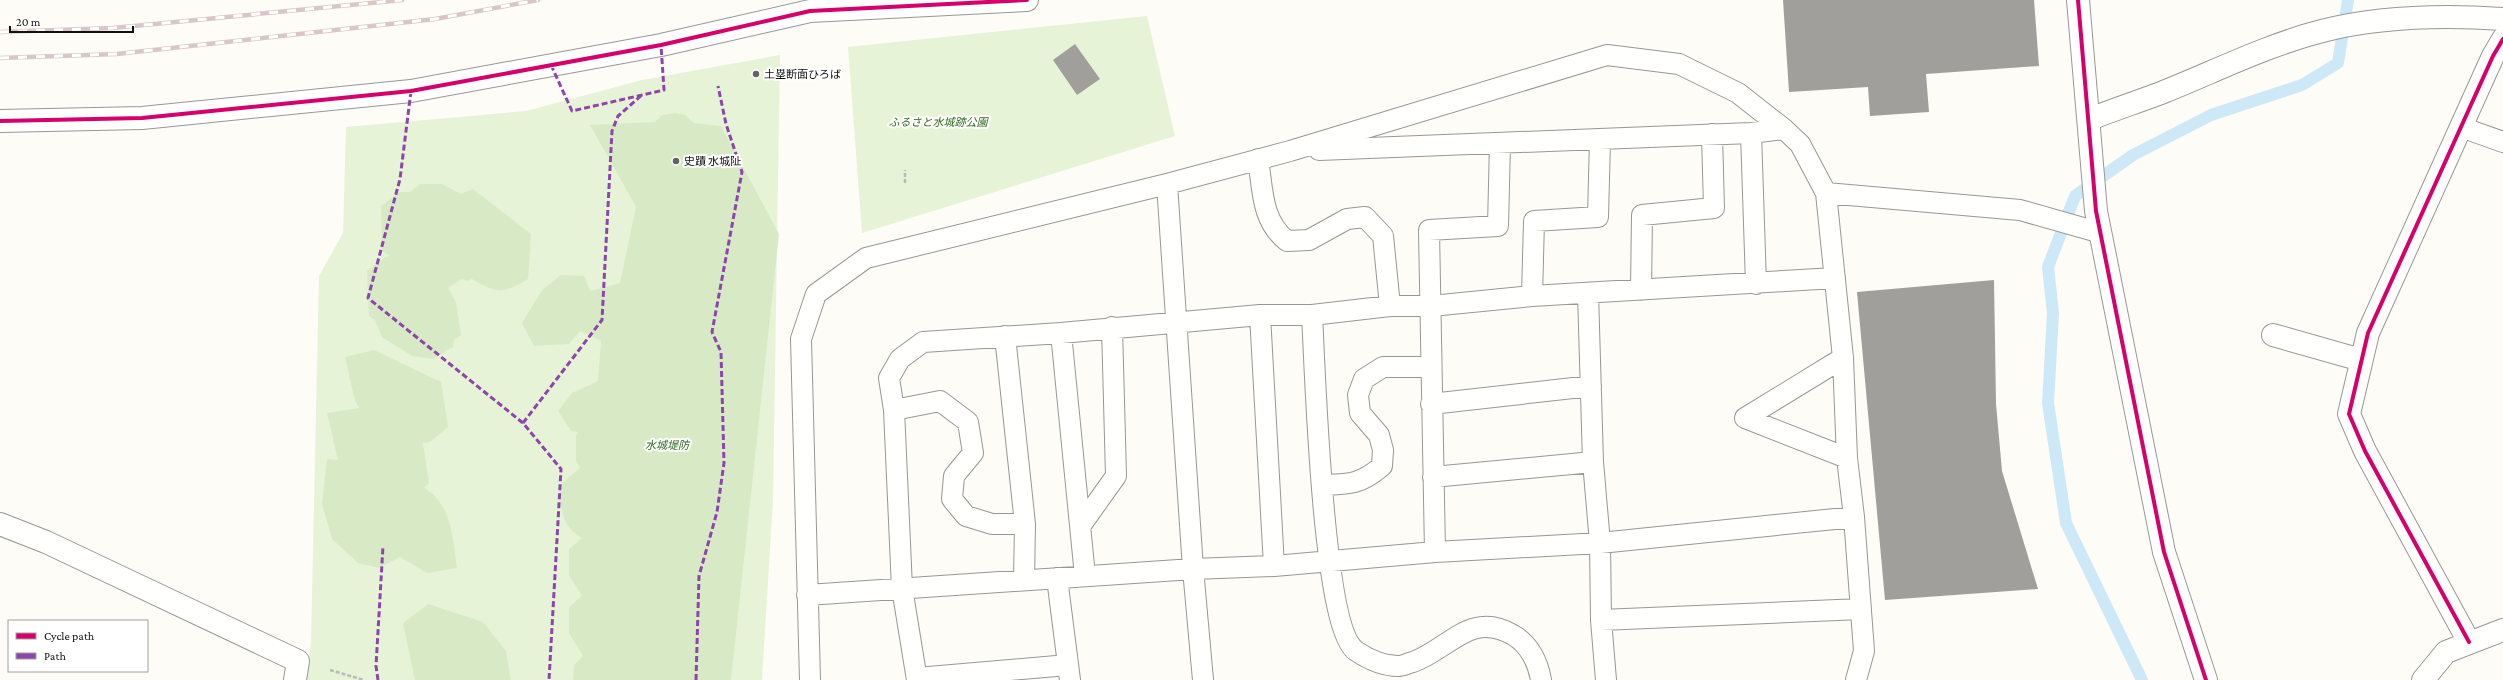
<svg xmlns="http://www.w3.org/2000/svg" width="2503" height="680" viewBox="0 0 2503 680" font-family="'Crimson Pro','Noto Sans JP',serif">
  <rect width="100%" height="100%" fill="#fdfcf7"/>
  <!-- green -->
  <path fill="#e7f3d7" d="M1147,16L1175,136L862,233L848,47Z
    M780,55L773,500L762,680H307L311,641L319,276L343,233L346,127L526,111L642,80Z"/>
  <!-- forest -->
  <path fill="#d8eac5" d="M675,113L685,115L694,123L721,126L779,234L731,680H573L574,665L583,656L569,633V607L582,596L569,575V549L582,538C561,527 560,506 560,485L580,468L576,461V435L578,432L571,431L558,411L572,393L598,381L601,341L580,331L569,344L534,346L522,323L542,290L561,275L584,276L590,291L620,283L636,207L590,125L655,122L662,115Z
    M420,184H442L461,194L473,189L531,234L528,279C503,294 498,294 472,279L467,281L462,279L448,288L456,302L461,335L454,340L453,347L433,359L412,356L382,337L375,320L369,316L367,271L385,257L390,256L382,251L381,206L399,192H410Z
    M374,350L441,382L448,427L430,442L423,443L429,483L424,488C452,503 453,540 457,568L427,573L400,557L379,568L358,563L332,539L322,504L327,459L338,460L327,413L359,408L355,401L345,357Z
    M428,604L483,622L506,651L511,680H415L403,623Z"/>
  <g fill="none" stroke-linecap="round" stroke-linejoin="round">
    <!-- stream -->
    <path stroke="#cde8f7" stroke-width="12" d="M2142,680L2066,523L2048,403L2053,313L2048,267L2075,196L2133,155L2211,115L2302,85L2338,63L2348,0"/>
  </g>
  <!-- building -->
  <path fill="#a19f9c" d="M1783,0H2034L2039,66L1926,74L1929,112L1870,116L1868,87L1789,92Z
    M1075,44L1100,79L1077,95L1053,60Z
    M1994,280L1996,404L2002,471L2038,589L1885,600L1857,292Z"/>
  <g fill="none" stroke-linecap="round" stroke-linejoin="round">
    <!-- service casing -->
    <g stroke="#979795" stroke-width="22">
      <path id="service" d="M2461,127L2503,142
        M1751,133L1756,284
        M1319,150L1751,133L1784,129
        M1258,159C1263,190 1261,220 1287,241L1309,240L1347,219L1365,217L1383,236L1390,306
        M1167,184L1193,569L1203,680
        M1826,193L2020,210L2101,233
        M1641,290L1642,215L1714,208L1712,134
        M1588,293L1593,462L1600,543L1601,620L1606,680
        M1532,296L1534,221L1598,217L1600,139
        M1260,315L1274,566
        M1312,315C1315,366 1322,628 1356,651C1368,659 1384,666 1398,666C1403,666 1408,663 1413,662C1449,649 1471,610 1513,635C1529,644 1538,662 1541,680
        M1061,333L1085,576
        M1005,336L1025,524L1024,580
        M1843,358L1745,418L1847,458
        M1431,404L1591,386
        M894,410L940,401L968,422L973,453L954,476L952,499L966,516L992,524H1025
        M1433,477L1593,462
        M1322,485C1349,484 1360,485 1382,466L1383,450L1379,435L1360,413L1358,395L1364,379L1383,367H1430
        M1081,525L1116,476L1112,327
        M1435,552L1429,230L1498,226L1500,143
        M1057,578L1070,680
        M807,595L1193,569L1274,566L1435,552L1600,543L1854,517
        M1601,620L1861,609
        M917,678L1068,665
        M810,680L801,339L816,294L866,258L1167,184L1290,151L1607,55L1679,64L1738,93L1784,129L1800,144L1826,193L1843,358L1847,458L1854,517L1864,651L1856,680
        M917,680L902,588L894,410L889,378L900,359L923,342L1061,333L1260,315H1312L1390,306H1431L1532,296L1835,278"/>
    </g>
    <!-- minor casing -->
    <g stroke="#979795" stroke-width="24">
      <path id="minor" d="M2090,119C2113,110 2137,102 2161,93C2214,72 2267,45 2322,31C2381,16 2443,15 2503,19
        M2273,335L2361,360
        M0,524L46,542L298,661L295,680
        M2469,642L2365,451L2349,414L2368,333L2493,56L2503,39
        M2423,680L2446,652L2503,630"/>
    </g>
    <!-- tertiary casing -->
    <g stroke="#979795" stroke-width="24">
      <path id="tertiary" d="M2078,0L2096,211L2164,552L2206,680
        M0,121L142,118L411,91L661,45L810,11L1027,0"/>
    </g>
    <!-- path -->
    <path stroke="#b9b9b8" stroke-width="2.5" stroke-dasharray="4 2" stroke-linecap="butt" d="M905,183V170
      M330,670L364,680"/>
    <!-- service -->
    <use href="#service" stroke="#fffffe" stroke-width="20"/>
    <!-- minor -->
    <use href="#minor" stroke="#fffffe" stroke-width="22"/>
    <!-- tertiary -->
    <use href="#tertiary" stroke="#fffffe" stroke-width="22"/>
    <!-- rail casing -->
    <g stroke="#d9c6c7" stroke-width="4.5">
      <path id="rail" d="M0,32L113,28L402,0
        M0,58L117,54L435,19L538,0"/>
    </g>
    <!-- rail -->
    <use href="#rail" stroke="#fff" stroke-width="3" stroke-dasharray="9" stroke-linecap="butt"/>
    <!-- quiet -->
    <path stroke="#8e44ad" stroke-width="3" stroke-dasharray="6 3" stroke-linecap="butt" d="M551,65L572,111L664,90L661,45
      M411,91L400,179L368,298L523,423L561,469L549,680
      M523,423L602,320L612,131L618,116L643,94
      M378,680L376,666L383,546
      M696,680L699,576L717,512L724,463L721,352L712,332L742,172L726,124L718,86"/>
    <!-- cycleway casing -->
    <g stroke="#fff" stroke-width="6">
      <path id="cycleway" d="M2078,0L2096,211L2164,552L2206,680
        M0,121L142,118L411,91L661,45L810,11L1027,0
        M2469,642L2365,451L2349,414L2368,333L2493,56L2503,39"/>
    </g>
    <!-- cycleway -->
    <use href="#cycleway" stroke="#d6006c" stroke-width="4"/>
  </g>
  <!-- markers -->
  <g fill="#646362" stroke="#fff" stroke-width="1.5">
    <circle cx="756" cy="74" r="4"/>
    <circle cx="676" cy="161" r="4"/>
  </g>
  <g text-anchor="middle" dominant-baseline="central" stroke-width="4" stroke-linejoin="round" paint-order="stroke">
    <!-- poi labels -->
    <g font-size="11" fill="#111" stroke="#fff" text-anchor="start">
      <text x="764" y="74">土塁断面ひろば</text>
      <text x="684" y="161">史蹟 水城阯</text>
    </g>
    <!-- park labels -->
    <g font-size="11" font-style="italic" fill="#2f6b1f" stroke="#fff">
      <text x="938" y="122">ふるさと水城跡公園</text>
      <text x="667" y="445">水城堤防</text>
    </g>
  </g>
  <!-- legend -->
  <rect x="8" y="620" width="140" height="52" fill="#ffffff" stroke="#a0a0a0"/>
  <rect x="16" y="633" width="20" height="6" fill="#d6006c" stroke="#a0a0a0"/>
  <text x="44" y="640" font-size="12" fill="#111111">Cycle path</text>
  <rect x="16" y="653" width="20" height="6" fill="#8e44ad" stroke="#a0a0a0"/>
  <text x="44" y="660" font-size="12" fill="#111111">Path</text>
  <!-- scale -->
  <path d="M10 26v6h123v-6" fill="none" stroke="#111111" stroke-width="2"/>
  <text x="16" y="26" font-size="12" fill="#111111" stroke="#ffffff" stroke-width="3" paint-order="stroke">20 m</text>
</svg>
